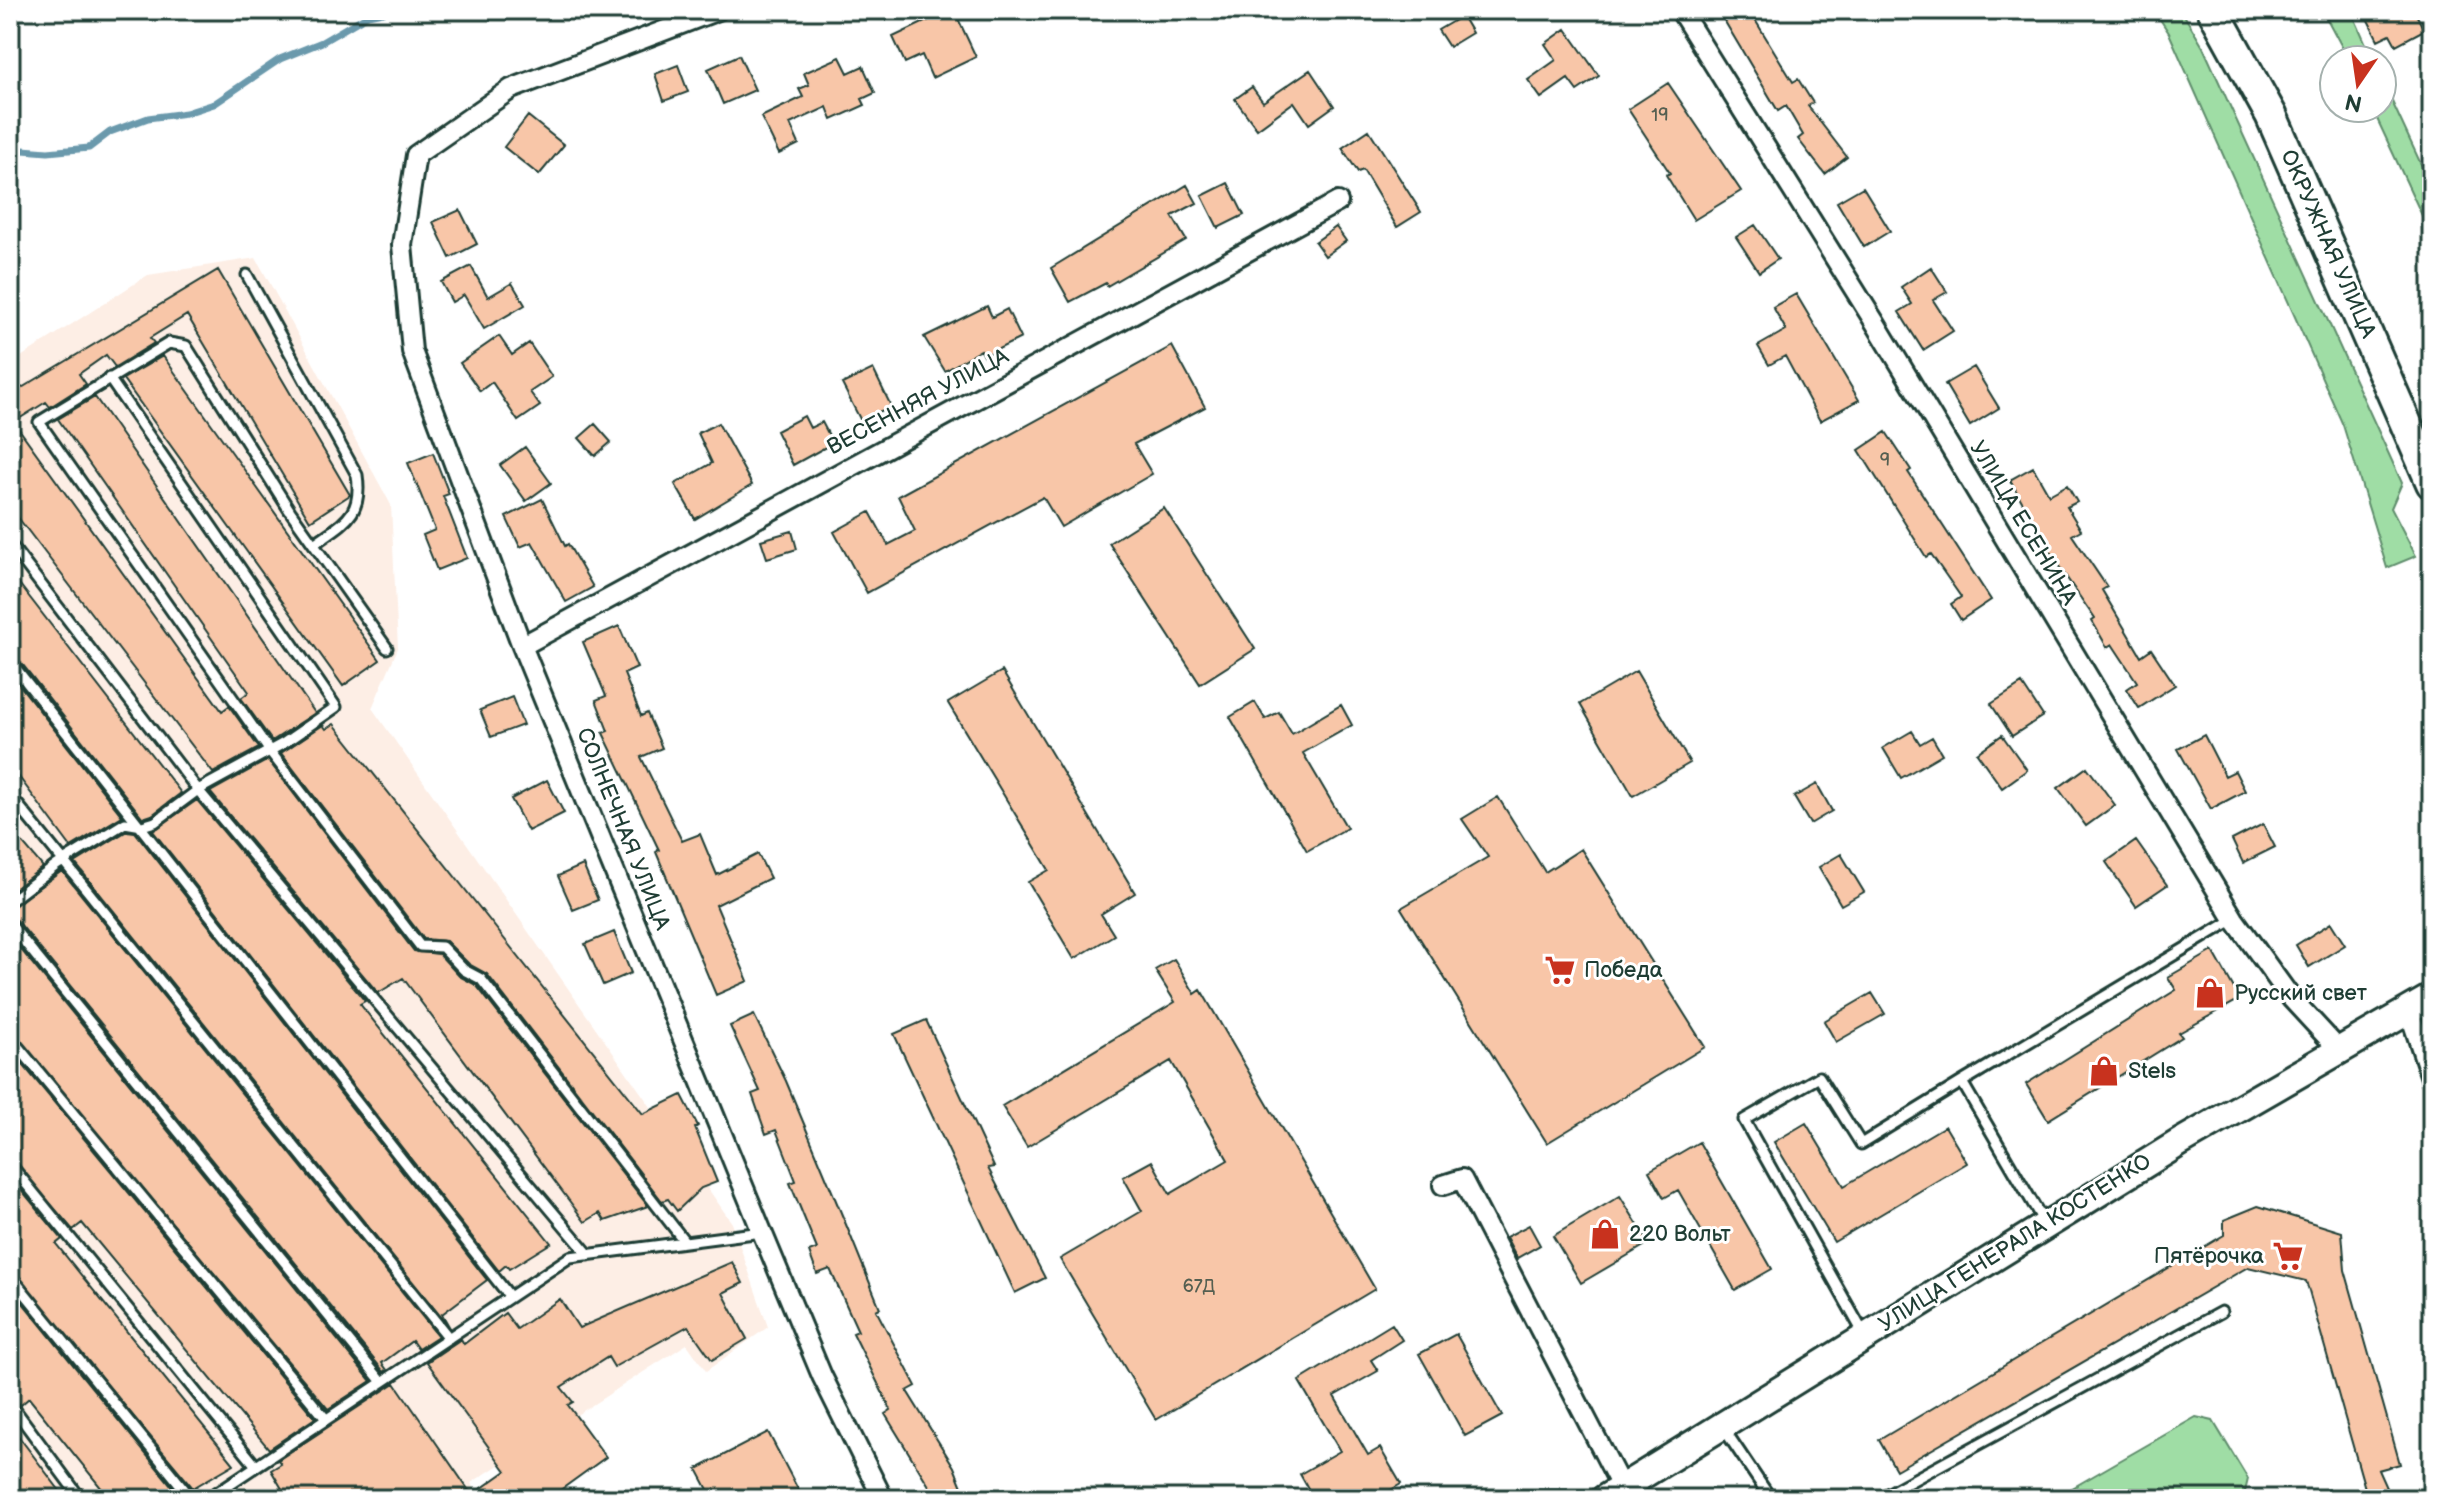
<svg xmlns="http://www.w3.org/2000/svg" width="2442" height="1509" viewBox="0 0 2442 1509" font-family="'Balsamiq Sans',sans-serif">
  <rect width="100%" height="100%" fill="#fff"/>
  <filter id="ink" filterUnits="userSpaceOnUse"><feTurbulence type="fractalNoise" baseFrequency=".0125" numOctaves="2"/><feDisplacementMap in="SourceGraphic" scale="16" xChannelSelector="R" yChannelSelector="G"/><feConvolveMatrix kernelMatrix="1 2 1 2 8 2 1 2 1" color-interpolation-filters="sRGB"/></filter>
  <g filter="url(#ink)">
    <!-- built -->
    <path fill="#fdeee5" d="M256,258L391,505L398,648L372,708L732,1223L768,1327L706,1371L687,1344L471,1483L480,1499H10V364L148,275Z"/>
    <!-- green -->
    <path fill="#9fdda5" stroke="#5f8d6c" stroke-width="2" d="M2154,10H2181L2203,47L2402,483L2391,508L2416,556L2387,568L2343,425L2169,33Z
      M2329,10H2351L2373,60H2349L2326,17Z
      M2382,80L2432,188V237L2372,108H2382Z
      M2196,1417L2213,1421L2248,1479L2244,1496L2053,1499Z"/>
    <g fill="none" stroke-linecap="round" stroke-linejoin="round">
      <!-- stream -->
      <path stroke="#6a99ac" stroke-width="7" d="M10,149L48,152L89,148L110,132L148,118L186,113L214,104L280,59L322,42L368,15L392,10"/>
    </g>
    <!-- building -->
    <path fill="#f8c6a8" stroke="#1f3d34" stroke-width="2" d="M950,10H954L976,57L932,78L922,55L905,63L893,37Z
      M1718,10H1749L1793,82L1798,79L1813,103L1808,106L1847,157L1825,174L1798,139L1803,135L1786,106L1778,111Z
      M2363,10H2414L2424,30L2396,45L2390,34L2378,40Z
      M1462,16L1472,33L1449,47L1438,30Z
      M1566,29L1599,76L1577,91L1568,79L1541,98L1528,80L1556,60L1545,44Z
      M739,55L755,90L723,104L708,69Z
      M840,57L848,73L863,66L875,93L862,99L865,105L832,120L827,107L790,124L799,144L779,154L761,117L803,97L799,89L809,85L804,73Z
      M678,65L688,92L664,101L655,74Z
      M1310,70L1334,106L1309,124L1294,102L1257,129L1235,99L1252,87L1263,102Z
      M1668,83L1741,191L1694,220L1666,175L1670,173L1628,109Z
      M528,116L564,145L539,175L504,147Z
      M1369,130L1421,212L1397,227L1363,170L1358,172L1342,148Z
      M1228,183L1244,215L1218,228L1202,196Z
      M1187,185L1197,203L1172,216L1186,240L1107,286L1106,283L1070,302L1051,268Z
      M1863,187L1890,231L1864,247L1837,202Z
      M460,210L477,244L450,258L433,222Z
      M1755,225L1778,259L1759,272L1736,237Z
      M1336,227L1346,241L1325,256L1315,242Z
      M471,266L488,297L512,283L525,305L484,329L464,295L452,302L441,282Z
      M1931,267L1947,292L1933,300L1953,331L1923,350L1899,312L1912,304L1901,287Z
      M218,270L350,495L310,521L187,315L150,338L154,343L115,367L106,355L79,374L86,384L50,407L46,402L14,422L222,711L229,706L259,748L213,773L10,507V395Z
      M1796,294L1859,400L1820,421L1785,356L1769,365L1758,346L1786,330L1773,307Z
      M987,306L992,317L1007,309L1021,338L984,356L981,350L945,371L924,337Z
      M499,336L512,355L529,343L552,377L530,392L540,406L518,421L492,382L480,391L460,363Z
      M1172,346L1205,407L1134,444L1152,474L1061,527L1043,497L867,593L834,532L870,512L888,545L915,531L898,496Z
      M163,356L380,660L343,686L123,379Z
      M1974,367L1999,408L1970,426L1945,384Z
      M873,369L891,406L861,421L842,384Z
      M95,397L315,713L272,741L241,698L249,692L58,419Z
      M804,416L810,428L822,422L833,443L793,465L776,431Z
      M718,423L752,485L695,519L675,484L712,463L698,433Z
      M595,424L611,442L595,456L579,438Z
      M1886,432L1911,470L1908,472L1991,600L1961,620L1951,604L1961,597L1931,554L1926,557L1859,450Z
      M525,447L551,483L526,501L500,465Z
      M433,453L449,494L443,496L467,558L437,570L423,535L435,530L408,463Z
      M2033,467L2049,495L2067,485L2077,502L2067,507L2081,530L2072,535L2107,587L2102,590L2141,656L2151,649L2175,685L2139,708L2127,689L2137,682L2112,644L2107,647L2092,621L2095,619L2056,562L2010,480Z
      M542,499L565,546L568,544L593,587L566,602L532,542L520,547L506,517Z
      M1164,508L1255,649L1200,684L1109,543Z
      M792,531L797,549L767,558L761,540Z
      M10,572L181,793L152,815L143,818L16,656L10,654Z
      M619,626L637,668L624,674L641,716L647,713L662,748L641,757L682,841L700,834L717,875L758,854L770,878L716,905L748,981L716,995L656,852L659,850L603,733L608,731L596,700L606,696L583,642Z
      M1002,671L1135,893L1101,914L1114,935L1074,959L1028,882L1049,870L948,703Z
      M1636,671L1690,763L1633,796L1580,704Z
      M10,673L122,816L71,847L10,765Z
      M2022,684L2043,716L2012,736L1991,704Z
      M512,697L523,725L491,737L480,710Z
      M1255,702L1265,719L1279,712L1292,734L1341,705L1352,725L1303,753L1347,828L1307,851L1230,717Z
      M334,724L643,1114L682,1095L698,1126L695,1128L717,1182L701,1188L677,1211L668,1199L662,1201L487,974L469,964L446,941L424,939L281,753L323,725L326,729Z
      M1912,731L1920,744L1932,737L1942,754L1901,778L1883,748Z
      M2002,735L2027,770L2002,788L1977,753Z
      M2204,735L2225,776L2235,771L2245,791L2211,809L2178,749Z
      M268,760L414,951L439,954L459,976L476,985L648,1206L605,1221L600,1213L585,1222L403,978L378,993L210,792Z
      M2087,767L2115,805L2086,826L2058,788Z
      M547,780L564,813L528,831L511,799Z
      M1817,784L1832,811L1810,824L1794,797Z
      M1498,797L1545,872L1581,849L1705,1047L1547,1143L1401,908L1488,857L1462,819Z
      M197,800L365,1001L360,1004L551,1243L509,1269L506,1265L499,1271L153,831Z
      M2263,824L2275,847L2243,863L2232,840Z
      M10,828L43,867L10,892Z
      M127,831L135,832L487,1280L442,1314L450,1328L75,863Z
      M2136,841L2167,885L2136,906L2106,862Z
      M1841,854L1864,892L1841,905L1819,867Z
      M583,865L598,900L573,910L558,876Z
      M62,871L438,1336L418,1349L412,1341L382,1363L387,1370L384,1372L16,919L10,917V908Z
      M2331,923L2345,945L2309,967L2296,945Z
      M614,932L631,973L603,985L585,944Z
      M10,936L371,1381L328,1409L10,1030Z
      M2213,951L2240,999L2179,1033L2182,1037L2048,1120L2026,1084L2176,990L2168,977Z
      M1174,959L1195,994L1201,990L1375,1289L1156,1420L1060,1259L1142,1211L1123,1177L1152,1161L1170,1194L1228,1160L1171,1061L1027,1147L1002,1106L1175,1002L1155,970Z
      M1872,993L1885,1014L1836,1042L1824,1021Z
      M754,1015L786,1081L847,1227L880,1308L876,1310L916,1386L907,1391L954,1467L967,1499H937L885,1414L891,1410L853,1333L858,1331L830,1269L817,1274L809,1252L817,1249L790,1183L796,1181L776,1130L766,1134L752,1094L760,1091L730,1026Z
      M926,1020L994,1167L988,1168L1045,1278L1015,1293L894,1034Z
      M10,1049L315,1418L269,1449L82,1223L73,1230L10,1157Z
      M1806,1123L1844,1186L1945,1126L1967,1163L1834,1242L1774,1142Z
      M1699,1142L1772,1269L1735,1290L1678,1190L1664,1198L1649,1171Z
      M10,1176L62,1239L56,1244L234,1464L193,1488L10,1268Z
      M1620,1196L1649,1243L1581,1283L1553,1236Z
      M2258,1206L2342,1232L2345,1270L2400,1464L2378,1470L2391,1499H2368L2306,1281L2248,1267L1896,1470L1879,1440L2224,1235V1220Z
      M1529,1225L1540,1245L1517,1258L1506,1237Z
      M732,1262L743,1283L723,1293L747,1339L712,1360L688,1326L614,1367L608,1357L561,1387L573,1402L568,1405L606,1457L548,1499H288L271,1470L281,1464L278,1460L395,1383L472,1495L506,1471L427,1362L461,1339L464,1344L505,1313L517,1329L560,1299L579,1328Z
      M10,1287L180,1496L110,1499L29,1398L21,1405L10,1396Z
      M1392,1324L1402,1340L1371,1360L1378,1371L1334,1396L1368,1455L1380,1448L1401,1484L1375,1499H1314L1300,1474L1340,1451L1299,1381Z
      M1456,1334L1502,1416L1465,1436L1419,1354Z
      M10,1425L66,1499H10Z
      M768,1432L803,1499H713L697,1469Z"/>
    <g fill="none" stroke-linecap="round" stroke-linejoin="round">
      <!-- service casing -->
      <g stroke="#1f3d34" stroke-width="15">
        <path id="service" d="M247,275L357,475C363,516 344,522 314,544
          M10,544L198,790L589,1255
          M387,648L290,511L186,346L169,343L39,422L269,750L420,946L442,947L464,970L481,979L685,1242
          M10,661L510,1297
          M10,795L449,1338
          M10,901L57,865L125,823L142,826L155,822L198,790L284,743L336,707L109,378
          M10,924L382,1382
          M10,1037L326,1419
          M10,1164L256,1466
          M2045,1224L1962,1082L2234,919
          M10,1275L192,1499
          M1865,1336L1744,1120L1819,1077L1861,1144L1962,1082
          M10,1403L81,1499
          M1724,1429L1771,1499
          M207,1499L570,1257L762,1232
          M1878,1499L2221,1312"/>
      </g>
      <!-- minor casing -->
      <g stroke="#1f3d34" stroke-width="24">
        <path id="minor" d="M718,10L511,89L416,155L402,245L412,351L522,646L762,1232L822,1376L883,1499
          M1680,10L1874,321L2234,919L2291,998L2340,1051
          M522,646L1338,202
          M2409,1011L2432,1081
          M1443,1185L1462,1179L1622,1488"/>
      </g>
      <!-- secondary casing -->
      <g stroke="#1f3d34" stroke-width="32">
        <path id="secondary" d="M1604,1499L2179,1143L2432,997"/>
      </g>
      <!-- trunk casing -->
      <g stroke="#1f3d34" stroke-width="36">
        <path id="trunk" d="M2213,10L2271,115L2432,483"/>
      </g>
      <!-- service -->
      <use href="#service" stroke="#fff" stroke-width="9"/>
      <!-- minor -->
      <use href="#minor" stroke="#fff" stroke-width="18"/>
      <!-- secondary -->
      <use href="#secondary" stroke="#fff" stroke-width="26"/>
      <!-- trunk -->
      <use href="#trunk" stroke="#fff" stroke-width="30"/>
    </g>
  </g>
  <!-- icons -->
  <defs>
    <g id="supermarket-bare" transform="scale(2.4)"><path d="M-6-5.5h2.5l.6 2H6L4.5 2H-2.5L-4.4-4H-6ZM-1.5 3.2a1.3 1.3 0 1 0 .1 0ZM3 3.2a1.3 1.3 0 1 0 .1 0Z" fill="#c8321e" stroke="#fff" stroke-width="2.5" paint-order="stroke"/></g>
    <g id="shop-bare" transform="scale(2.4)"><path d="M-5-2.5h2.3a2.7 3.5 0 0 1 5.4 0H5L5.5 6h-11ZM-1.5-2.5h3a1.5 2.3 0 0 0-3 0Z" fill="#c8321e" stroke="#fff" stroke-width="2.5" paint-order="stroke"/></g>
  </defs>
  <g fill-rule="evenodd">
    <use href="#supermarket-bare" x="1560" y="970"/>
    <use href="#shop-bare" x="2210" y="993"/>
    <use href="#shop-bare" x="2104" y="1071"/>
    <use href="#shop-bare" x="1605" y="1234"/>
    <use href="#supermarket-bare" x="2288" y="1256"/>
  </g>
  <g text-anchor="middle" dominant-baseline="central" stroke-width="6" stroke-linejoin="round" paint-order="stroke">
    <!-- number labels -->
    <g font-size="18" fill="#555f51">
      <text x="1660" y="115">19</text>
      <text x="1885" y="460">9</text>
      <text x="1199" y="1286">67Д</text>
    </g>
    <!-- street labels -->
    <g font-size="22" fill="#1f3d34" stroke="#fff">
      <text transform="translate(2328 244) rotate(66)">ОКРУЖНАЯ УЛИЦА</text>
      <text transform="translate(918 402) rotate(-28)">ВЕСЕННЯЯ УЛИЦА</text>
      <text transform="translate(2023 523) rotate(59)">УЛИЦА ЕСЕНИНА</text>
      <text transform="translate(623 829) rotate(68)">СОЛНЕЧНАЯ УЛИЦА</text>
      <text transform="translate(2015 1243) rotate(-32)">УЛИЦА ГЕНЕРАЛА КОСТЕНКО</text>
    </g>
    <!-- poi labels -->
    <g font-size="22" fill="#1f3d34" stroke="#fff" text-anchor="start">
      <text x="1584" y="970">Победа</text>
      <text x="2234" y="993">Русский свет</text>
      <text x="2128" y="1071">Stels</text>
      <text x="1629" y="1234">220 Вольт</text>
      <text x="2264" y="1256" text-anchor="end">Пятёрочка</text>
    </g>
  </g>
  <!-- margin -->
  <rect width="2442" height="1509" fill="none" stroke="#fff" stroke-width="40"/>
  <rect x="20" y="20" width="2402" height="1469" fill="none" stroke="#1f3d34" stroke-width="3" filter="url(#ink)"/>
  <!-- north arrow -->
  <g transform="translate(2358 84) rotate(193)"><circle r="38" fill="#ffffff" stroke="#a5b1ae" stroke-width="2"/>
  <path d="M0-6L14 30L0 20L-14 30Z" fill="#c8321e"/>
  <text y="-12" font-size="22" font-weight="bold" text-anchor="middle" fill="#1f3d34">N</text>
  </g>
</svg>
